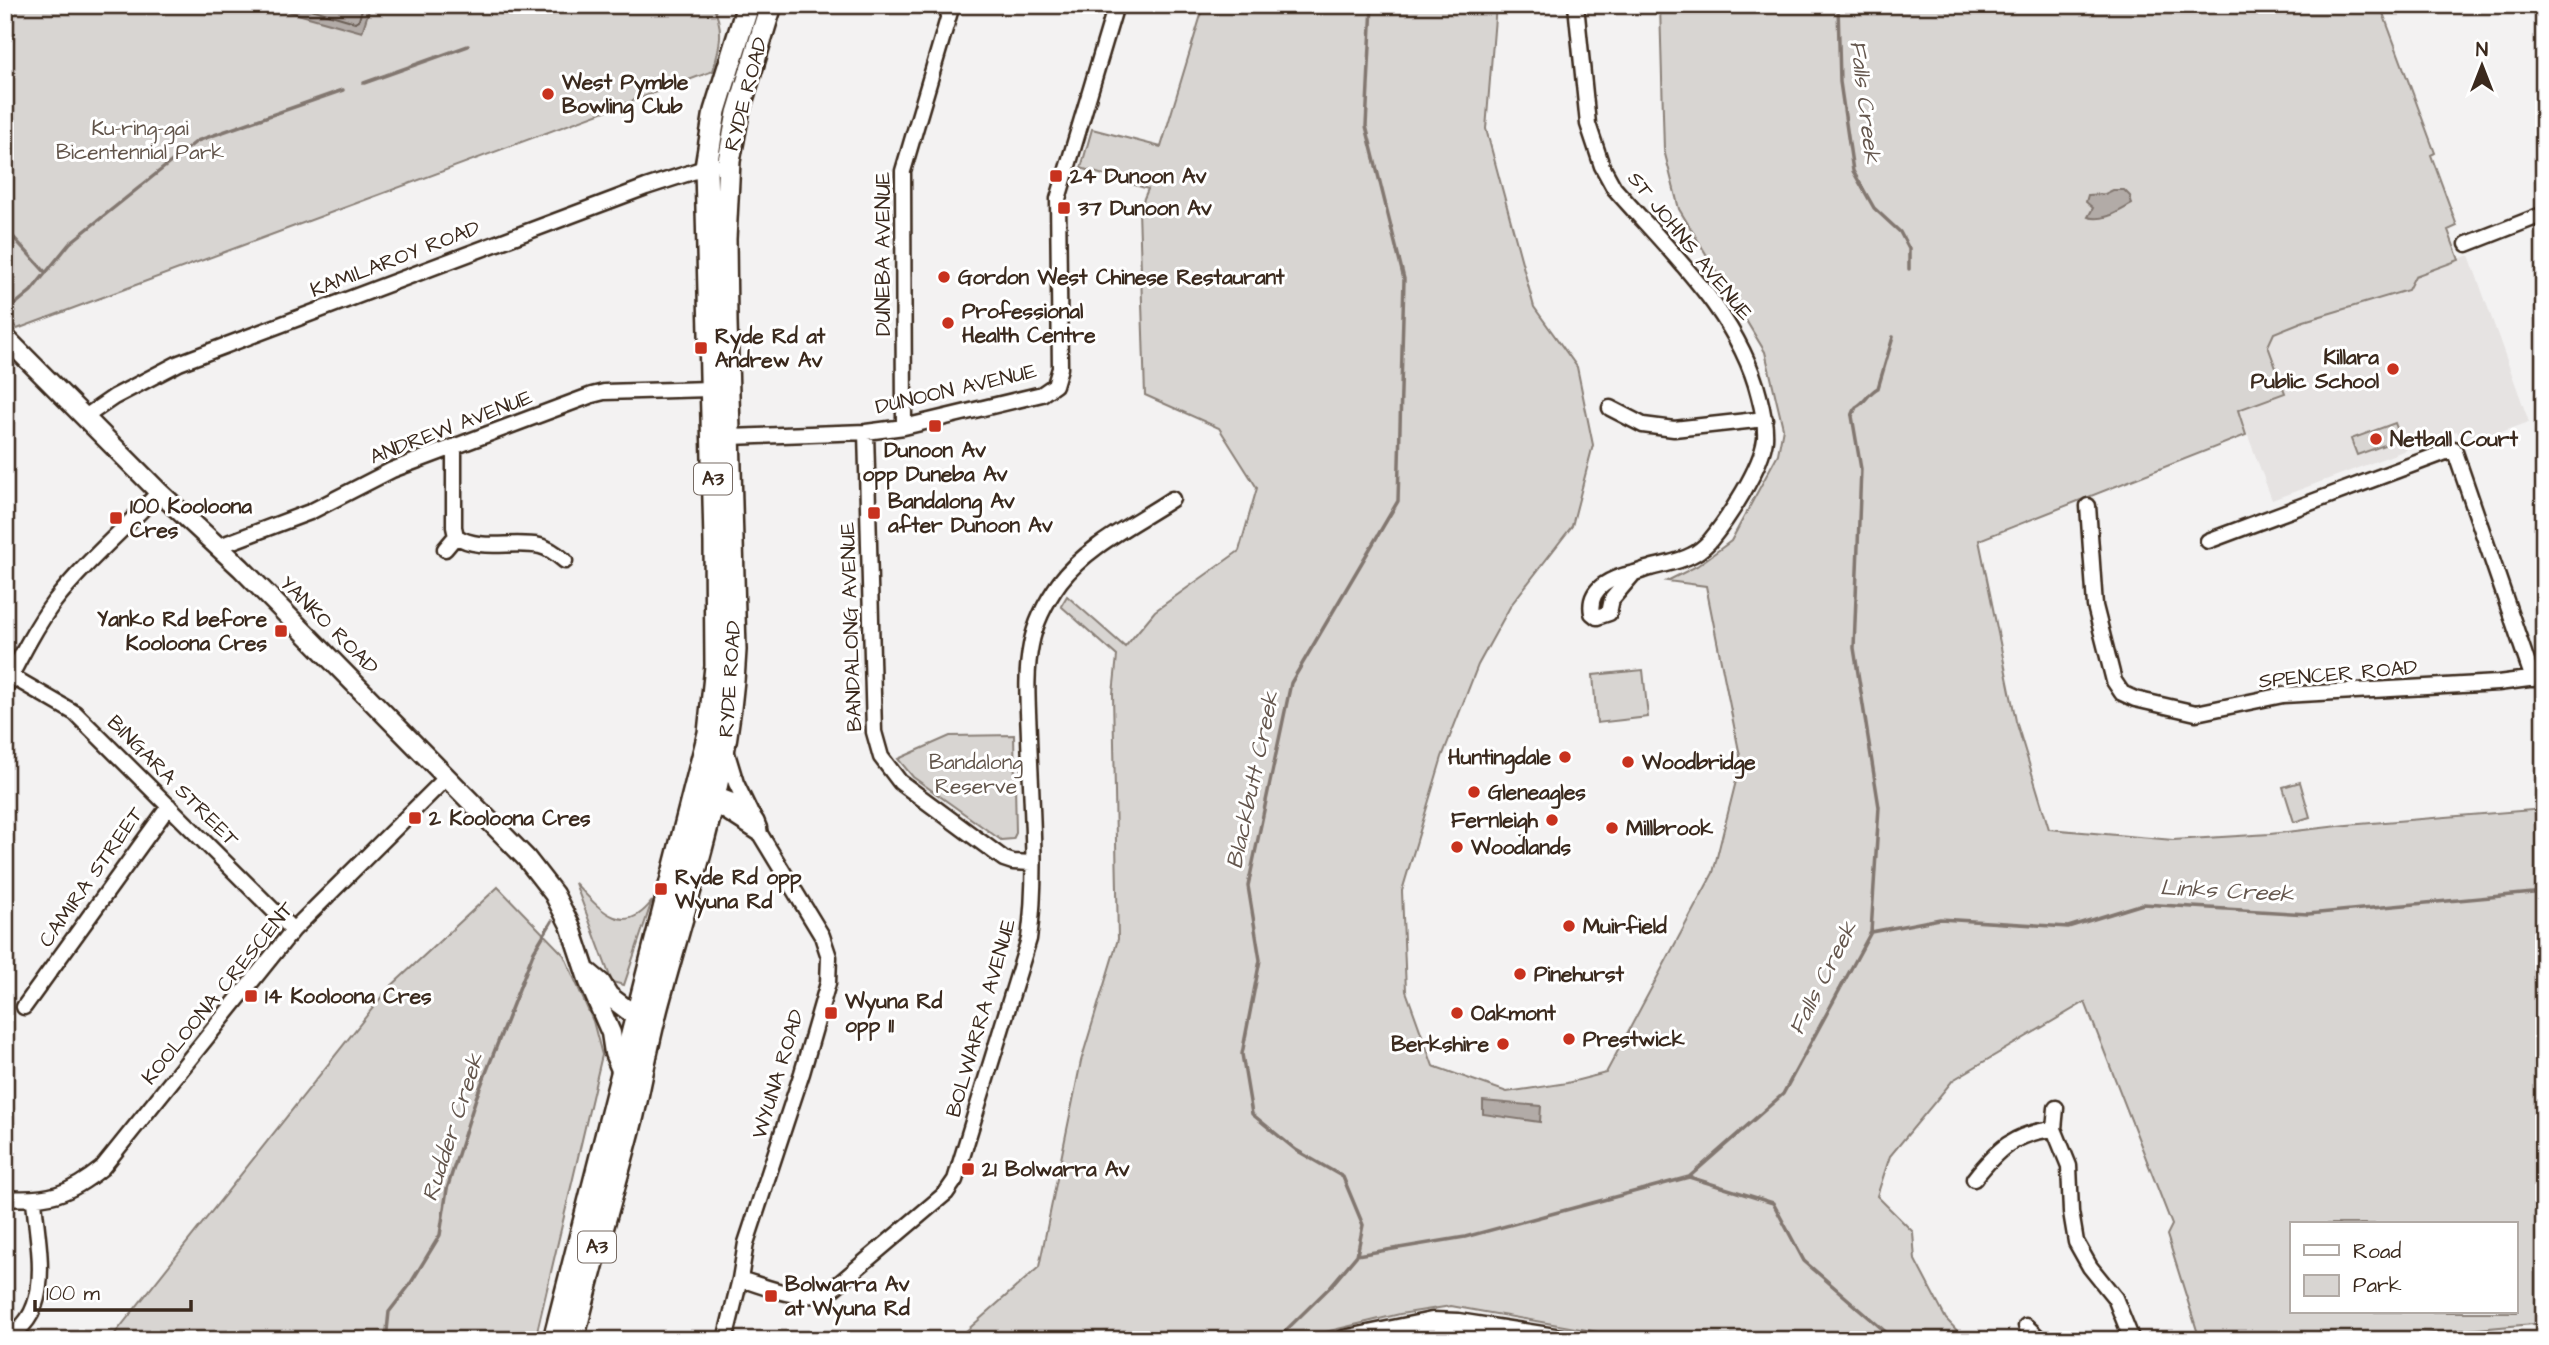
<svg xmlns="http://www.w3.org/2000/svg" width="2549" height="1345" viewBox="0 0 2549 1345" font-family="'Architects Daughter',sans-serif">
  <rect width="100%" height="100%" fill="#f3f2f2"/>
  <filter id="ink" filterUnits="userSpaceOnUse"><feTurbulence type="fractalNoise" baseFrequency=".0143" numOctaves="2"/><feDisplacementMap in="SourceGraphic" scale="14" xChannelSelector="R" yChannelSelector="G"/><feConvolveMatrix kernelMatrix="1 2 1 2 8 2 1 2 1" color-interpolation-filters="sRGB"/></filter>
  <g filter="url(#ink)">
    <!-- built -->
    <path fill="#e6e3e2" d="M2469,255L2529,422L2463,446L2457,431L2272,500L2238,409L2284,391L2267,347L2278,327Z"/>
    <!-- green -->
    <path fill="#d8d5d2" stroke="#8a8078" stroke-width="2" fill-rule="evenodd" d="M5,5H712C725,27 720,47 713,71L17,329L5,317Z
      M1204,5H1496L1486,129L1534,307L1577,367L1593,445L1572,526L1511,605L1478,665L1442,757L1402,891L1406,991L1433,1066L1507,1092L1567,1083L1606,1073L1713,873L1741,761L1706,586L1667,581L1697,566L1731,541L1778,454L1783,428L1765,352L1679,209L1664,150L1660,5H2380L2435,153L2431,155L2457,226L2448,230L2459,260L2415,276L2408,290L2304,321L2274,333L2268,346L2285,393L2238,410L2246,435L1979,540L2016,721L2049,829L2173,840L2270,834L2347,825L2544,809V1323L2355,1340H2200L2167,1235L2172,1225L2085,1002L1953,1080L1890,1156L1877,1196L1913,1232L1915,1260L1946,1319L1966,1340H1643L1451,1306L1400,1314L1292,1340H956L1039,1267L1081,1061L1118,939L1113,694L1117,656L1061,606L1067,596L1125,647L1155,611L1239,551L1257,488L1219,428L1145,395L1139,210L1148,189L1081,168L1092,129L1161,147ZM2292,1224H2516V1312H2292Z
      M2395,423L2401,439L2357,455L2351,439Z
      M1643,670L1648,717L1597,723L1593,675Z
      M1014,735L1016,833L1013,839L1001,840L913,777L898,759L950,736Z
      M2300,782L2310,817L2294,822L2283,787Z
      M575,883C598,907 623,940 652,901L624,985L612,982Z
      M498,887L564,955L593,1021L602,1055L535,1340H110L387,990Z"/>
    <!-- water -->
    <path fill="#b2aba7" stroke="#827770" stroke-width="2" d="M288,5H362L370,7L362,32L287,11Z
      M2113,190H2124L2130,196L2132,204C2119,211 2104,222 2088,217L2093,208L2086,202L2088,195L2105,194Z
      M1483,1101L1541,1106L1540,1122L1483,1114Z"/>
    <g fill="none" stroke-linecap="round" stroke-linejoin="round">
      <!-- shore -->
      <path stroke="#6b5e55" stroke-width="2" d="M297,5L355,22L359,20L363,5"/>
      <!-- stream -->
      <path stroke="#827770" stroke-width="3.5" d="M1838,5L1840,82L1853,171L1874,208L1900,232L1909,249V269
        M364,83L468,46
        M5,228L46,273
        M7,311L31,291L70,243L197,141L343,90
        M1871,932L1940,919L2068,927L2143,904L2308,914L2544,892
        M1689,1177L1773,1203L1804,1261L1895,1340
        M1357,1255L1465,1237L1689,1177L1783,1094L1871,932L1879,807L1854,648L1861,469L1852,416L1856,407C1866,402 1868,393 1878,388L1893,337
        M386,1340L389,1312L409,1286L440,1235L447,1189L476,1098L534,951L552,921
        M1276,1340L1330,1287L1357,1255L1363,1225L1343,1177L1296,1150L1252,1114L1242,1054L1260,960L1248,886L1291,683L1398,501L1404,279L1366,126L1372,5"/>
      <!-- minor casing -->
      <g stroke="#3b2a1e" stroke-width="19">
        <path id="minor" d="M1576,5L1588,124L1602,166L1614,188C1668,250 1739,314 1759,396C1763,411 1766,424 1765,439C1762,467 1728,519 1709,542C1704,547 1699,552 1692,555C1679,562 1664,564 1650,568C1645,569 1639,572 1634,573C1614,577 1587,587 1592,613L1597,617L1609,613L1612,599L1634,573
          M2467,244L2544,214
          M1610,408L1643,425L1674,429L1765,419
          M85,417L114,397L179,363L646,187L714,165
          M904,427L903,171L952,5
          M866,432L874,732L881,757L900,782L1004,859L1013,862L1032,863
          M730,437L866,432L904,427L1042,394L1055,385L1060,368L1058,199L1116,5
          M454,447V527L456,536C479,552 514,540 540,546C549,548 558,555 565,561
          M2088,506L2095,606L2114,681L2122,693L2135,699L2196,713L2283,695L2498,683L2544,677
          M2208,541L2454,449L2533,679
          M217,547L310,512L392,470L592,395L604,392L710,389
          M445,549L456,536
          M11,676L75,713L293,930
          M5,687C20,658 35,628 54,602C85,562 125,529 159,492
          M726,750L736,783L750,812
          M708,793C729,798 758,809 760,834L822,936L829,957L828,983L802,1073L746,1243L740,1279L725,1340
          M706,799L760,834
          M24,1007L169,806
          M2056,1108L2054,1129L2069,1166L2071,1212L2076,1242L2090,1267L2115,1298L2132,1340
          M1974,1179C1997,1150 2014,1133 2054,1129
          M5,1198C48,1201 69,1195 102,1168L293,930L447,777
          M740,1279C770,1288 798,1302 829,1292L946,1193L955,1180L1029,939C1038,873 1031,803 1029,736C1028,706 1025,675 1031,645C1035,623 1047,600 1060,582C1087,546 1134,524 1172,499
          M2026,1326L2041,1340
          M5,1338C56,1315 37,1244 34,1200"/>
      </g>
      <!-- major casing -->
      <g stroke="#3b2a1e" stroke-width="23">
        <path id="major" d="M5,337L159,492L241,568L526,858L554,894L570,925L589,982L611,1033L614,1053L622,1072
          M589,973L601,983L609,996L646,1024
          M1344,1340L1432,1322L1458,1323L1568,1340"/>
      </g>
      <!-- highway casing -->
      <g stroke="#3b2a1e" stroke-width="26">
        <path id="highway" d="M554,1340L709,733L716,666L715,542L706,167L715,111L748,5
          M573,1340C591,1264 614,1190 633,1115C642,1075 649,1035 660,996C691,882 730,770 735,650L726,322L725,239L729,161L738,113L771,5"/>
      </g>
      <!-- minor -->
      <use href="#minor" stroke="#fff" stroke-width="14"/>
      <!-- major -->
      <use href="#major" stroke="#fff" stroke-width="18"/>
      <!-- highway -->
      <use href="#highway" stroke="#fff" stroke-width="21"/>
    </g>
  </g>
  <!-- markers -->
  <g fill="#c8321e" stroke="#fff" stroke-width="2.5">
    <circle cx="548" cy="94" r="7"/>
    <rect x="1049" y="169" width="14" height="14" rx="3.5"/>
    <rect x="1057" y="201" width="14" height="14" rx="3.5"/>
    <circle cx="944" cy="277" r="7"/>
    <circle cx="948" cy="323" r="7"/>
    <rect x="694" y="341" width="14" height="14" rx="3.5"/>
    <circle cx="2393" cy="369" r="7"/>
    <rect x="928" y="419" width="14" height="14" rx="3.5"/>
    <circle cx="2376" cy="439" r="7"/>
    <rect x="867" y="506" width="14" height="14" rx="3.5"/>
    <rect x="109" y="511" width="14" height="14" rx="3.5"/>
    <rect x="274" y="624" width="14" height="14" rx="3.5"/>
    <circle cx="1565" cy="757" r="7"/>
    <circle cx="1628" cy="762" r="7"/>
    <circle cx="1474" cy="792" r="7"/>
    <rect x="408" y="811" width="14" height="14" rx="3.5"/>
    <circle cx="1552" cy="820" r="7"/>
    <circle cx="1612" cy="828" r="7"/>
    <circle cx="1457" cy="847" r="7"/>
    <rect x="654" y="882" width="14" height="14" rx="3.5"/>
    <circle cx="1569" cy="926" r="7"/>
    <circle cx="1520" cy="974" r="7"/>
    <rect x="244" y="989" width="14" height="14" rx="3.5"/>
    <rect x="824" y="1006" width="14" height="14" rx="3.5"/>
    <circle cx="1457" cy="1013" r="7"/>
    <circle cx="1569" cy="1039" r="7"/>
    <circle cx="1503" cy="1044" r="7"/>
    <rect x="961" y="1162" width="14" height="14" rx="3.5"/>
    <rect x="764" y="1289" width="14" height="14" rx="3.5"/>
  </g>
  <g text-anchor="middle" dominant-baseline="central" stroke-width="6" stroke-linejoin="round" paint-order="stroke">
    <!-- shield labels -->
    <g fill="#fff" stroke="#766a62" stroke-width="2">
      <rect x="694" y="463.5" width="38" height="31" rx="5"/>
      <rect x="578" y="1231.5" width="38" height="31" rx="5"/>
    </g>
    <g font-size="19" font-weight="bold" fill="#3b2a1e">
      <text x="713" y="479">A3</text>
      <text x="597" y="1247">A3</text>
    </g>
    <!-- poi labels -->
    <g font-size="21" font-weight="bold" fill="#3b2a1e" stroke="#fff" text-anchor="start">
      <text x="562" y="82">West Pymble<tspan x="562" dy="24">Bowling Club</tspan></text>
      <text x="1070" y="176">24 Dunoon Av</text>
      <text x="1078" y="208">37 Dunoon Av</text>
      <text x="958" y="277">Gordon West Chinese Restaurant</text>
      <text x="962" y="311">Professional<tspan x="962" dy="24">Health Centre</tspan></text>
      <text x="715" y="336">Ryde Rd at<tspan x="715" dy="24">Andrew Av</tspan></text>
      <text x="2379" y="357" text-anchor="end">Killara<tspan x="2379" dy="24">Public School</tspan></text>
      <text x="2390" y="439">Netball Court</text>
      <text x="935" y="450" text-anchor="middle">Dunoon Av<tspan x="935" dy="24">opp Duneba Av</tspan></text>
      <text x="888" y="501">Bandalong Av<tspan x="888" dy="24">after Dunoon Av</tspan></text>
      <text x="130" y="506">100 Kooloona<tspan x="130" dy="24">Cres</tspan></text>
      <text x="267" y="619" text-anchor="end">Yanko Rd before<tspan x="267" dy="24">Kooloona Cres</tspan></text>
      <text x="1551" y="757" text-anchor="end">Huntingdale</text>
      <text x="1642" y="762">Woodbridge</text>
      <text x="1488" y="792">Gleneagles</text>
      <text x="429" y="818">2 Kooloona Cres</text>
      <text x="1538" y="820" text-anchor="end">Fernleigh</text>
      <text x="1626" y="828">Millbrook</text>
      <text x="1471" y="847">Woodlands</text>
      <text x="675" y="877">Ryde Rd opp<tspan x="675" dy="24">Wyuna Rd</tspan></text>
      <text x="1583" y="926">Muirfield</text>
      <text x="1534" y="974">Pinehurst</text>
      <text x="265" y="996">14 Kooloona Cres</text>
      <text x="845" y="1001">Wyuna Rd<tspan x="845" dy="24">opp 11</tspan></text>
      <text x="1471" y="1013">Oakmont</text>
      <text x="1583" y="1039">Prestwick</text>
      <text x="1489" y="1044" text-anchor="end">Berkshire</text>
      <text x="982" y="1169">21 Bolwarra Av</text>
      <text x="785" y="1284">Bolwarra Av<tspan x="785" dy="24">at Wyuna Rd</tspan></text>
    </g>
    <!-- street labels -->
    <g font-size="21" fill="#3b2a1e" stroke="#fff">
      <text transform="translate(746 94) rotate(-75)">RYDE ROAD</text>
      <text transform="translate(1690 246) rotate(51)">ST JOHNS AVENUE</text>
      <text transform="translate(883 254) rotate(-90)">DUNEBA AVENUE</text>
      <text transform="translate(395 259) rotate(-21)">KAMILAROY ROAD</text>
      <text transform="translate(956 389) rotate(-13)">DUNOON AVENUE</text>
      <text transform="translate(451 427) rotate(-21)">ANDREW AVENUE</text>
      <text transform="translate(329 625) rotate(45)">YANKO ROAD</text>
      <text transform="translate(851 627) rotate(-92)">BANDALONG AVENUE</text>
      <text transform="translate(2338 674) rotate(-5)">SPENCER ROAD</text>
      <text transform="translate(730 679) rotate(-86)">RYDE ROAD</text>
      <text transform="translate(173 781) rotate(45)">BINGARA STREET</text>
      <text transform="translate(91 877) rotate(-55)">CAMIRA STREET</text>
      <text transform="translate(218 993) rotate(-51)">KOOLOONA CRESCENT</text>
      <text transform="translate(981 1018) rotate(-74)">BOLWARRA AVENUE</text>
      <text transform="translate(778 1074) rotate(-73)">WYUNA ROAD</text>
    </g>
    <!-- park labels -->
    <g font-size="21" fill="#62554b" stroke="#fff">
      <text x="140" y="128">Ku-ring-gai<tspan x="140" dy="24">Bicentennial Park</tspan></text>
      <text x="976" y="762">Bandalong<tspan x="976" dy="24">Reserve</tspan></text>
    </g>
    <!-- water labels -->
    <g font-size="23" font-style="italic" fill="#65574e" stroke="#fff">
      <text transform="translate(1865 102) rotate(83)">Falls Creek</text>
      <text transform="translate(1253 780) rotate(-78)">Blackbutt Creek</text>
      <text transform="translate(2227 891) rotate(3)">Links Creek</text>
      <text transform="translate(1823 978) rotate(-63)">Falls Creek</text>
      <text transform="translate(453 1127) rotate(-72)">Rudder Creek</text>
    </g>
  </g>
  <!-- margin -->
  <rect width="2549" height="1345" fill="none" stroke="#fff" stroke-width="28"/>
  <rect x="14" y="14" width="2521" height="1317" fill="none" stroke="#3b2a1e" stroke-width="2.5" filter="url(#ink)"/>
  <!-- legend -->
  <rect x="2290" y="1222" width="228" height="91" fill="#ffffff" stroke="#b1aaa5" stroke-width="2"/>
  <rect x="2304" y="1245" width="35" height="10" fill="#ffffff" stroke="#b1aaa5" stroke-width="2"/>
  <text x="2353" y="1258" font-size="21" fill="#3b2a1e">Road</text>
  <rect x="2304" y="1275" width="35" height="21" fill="#d8d5d2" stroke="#b1aaa5" stroke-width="2"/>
  <text x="2353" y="1292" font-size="21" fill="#3b2a1e">Park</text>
  <!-- north arrow -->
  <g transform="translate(2482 66)" stroke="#ffffff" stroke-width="5" paint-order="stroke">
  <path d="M0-5L12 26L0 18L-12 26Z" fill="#3b2a1e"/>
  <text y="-10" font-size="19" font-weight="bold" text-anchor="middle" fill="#3b2a1e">N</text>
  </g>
  <!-- scale -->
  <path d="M35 1300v10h156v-10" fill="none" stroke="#3b2a1e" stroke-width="3.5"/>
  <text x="46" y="1300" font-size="21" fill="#3b2a1e" stroke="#ffffff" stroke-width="5" paint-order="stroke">100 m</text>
</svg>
